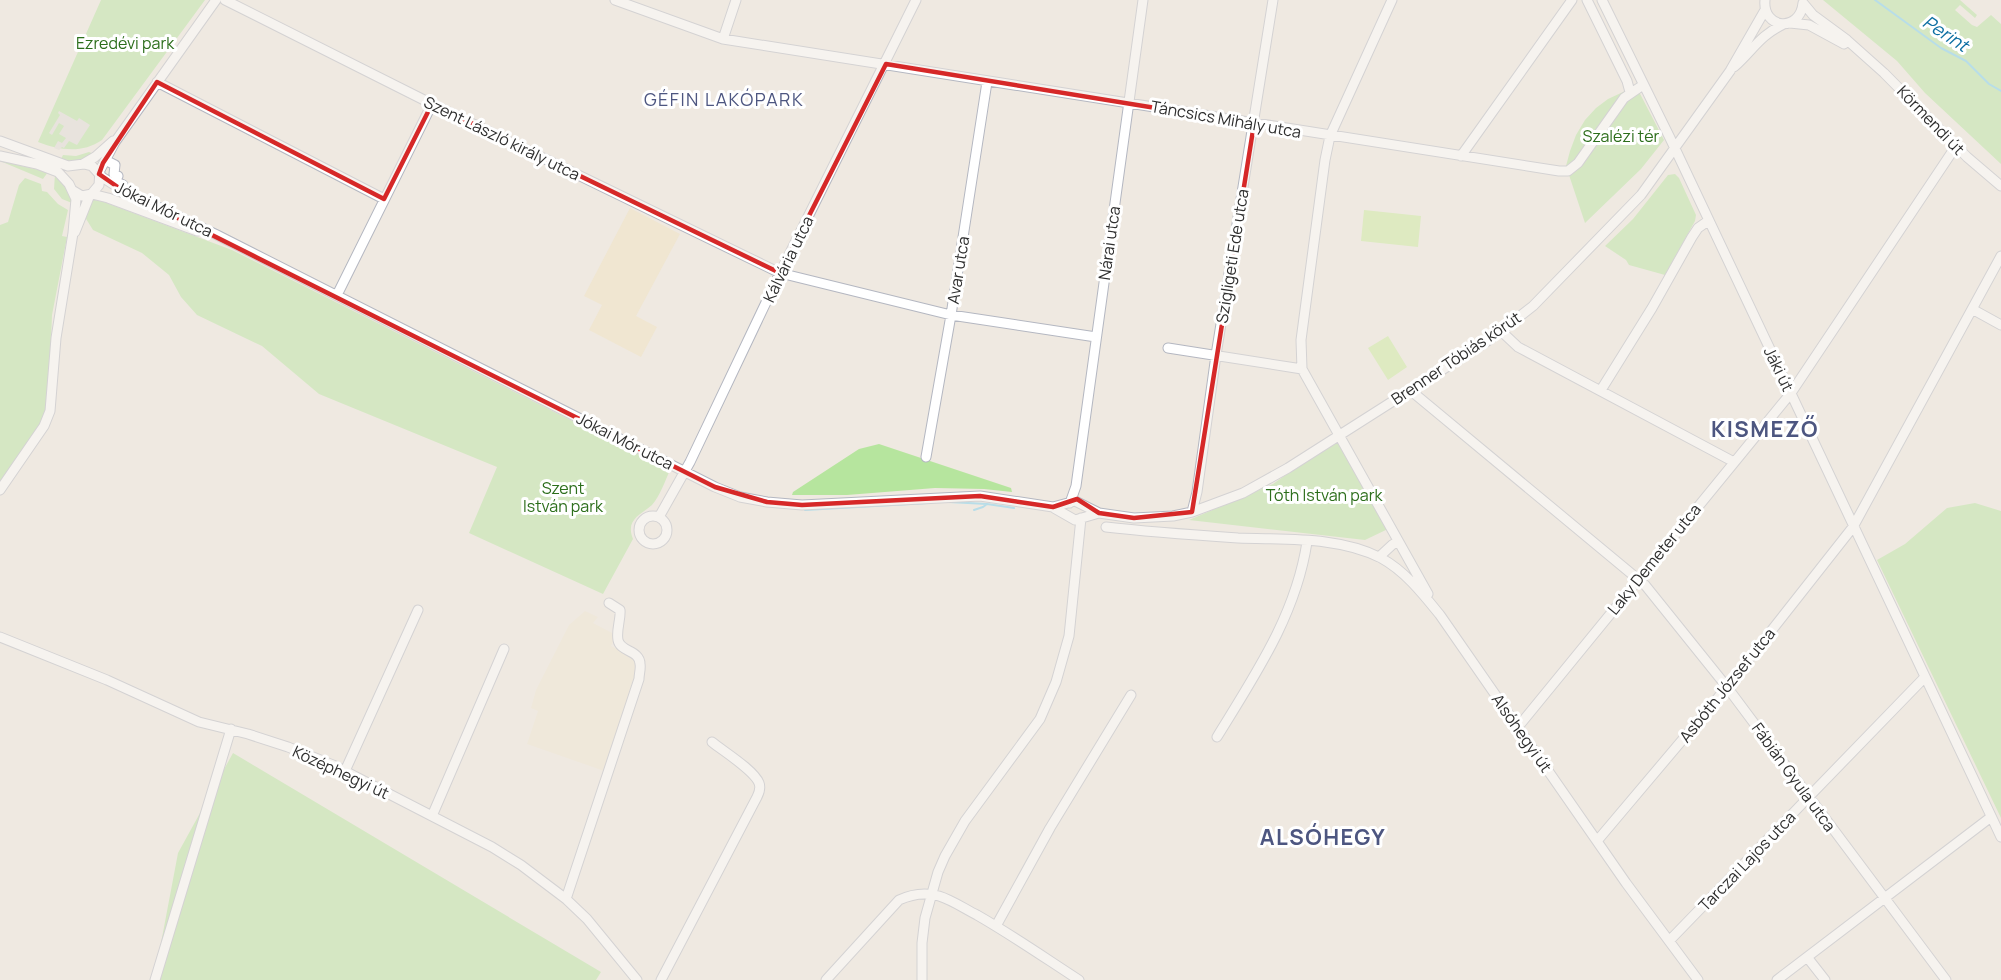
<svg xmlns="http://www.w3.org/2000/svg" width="2001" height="980" viewBox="0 0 2001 980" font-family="Manrope,sans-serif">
  <rect width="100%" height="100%" fill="#efe9e1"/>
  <!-- education -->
  <path fill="#f0e6d1" d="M630,208L680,234L636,316L657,327L641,357L589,330L602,305L584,296Z
    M585,611L598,617L593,623L616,635L611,646L637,659L635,682L607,772L527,744L538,711L531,708L536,690L569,625Z"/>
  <!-- green -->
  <path fill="#b6e59e" d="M101,0H205L102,140C82,154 59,150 38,142Z
    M1823,0H1960L1977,15L1975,18L1960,5L1955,10L1972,25L1977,27L1991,15L2001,24V164L1925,93L1897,61Z
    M1636,86L1664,140L1641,169L1585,223L1566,166L1570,151L1576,135L1585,120L1596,108L1608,99Z
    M89,152L94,154C82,161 74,163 61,159L63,155L76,156Z
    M0,161L48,172L43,179Z
    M55,174C62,181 71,193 72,203L62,199L54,189Z
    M1675,174L1679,178L1696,215L1695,221L1665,275L1629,265L1626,260L1605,246L1633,219L1668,175Z
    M25,178L41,184L42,191L47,192L58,204L68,210L62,236L67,237L69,227L52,315L49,395L46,410L38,428L0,483V225L8,222L19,185Z
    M90,199L104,202L232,250L670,470C666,479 659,498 652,505C641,515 625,519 633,539L603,594L469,533L497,467L319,394L262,346L197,315L181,297L169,275L142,253L93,230L83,214Z
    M1336,439L1390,528L1365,540L1189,520L1273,484Z
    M879,444L1011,488L1012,492L984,489L935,488L847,495H792L793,492L859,449Z
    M1975,503L2001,511V818L1877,560L1905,544L1947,508Z
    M233,753L601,972L596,980H154L178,853Z"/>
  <!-- pitch -->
  <path fill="#c9ec9a" d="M1364,210L1421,216L1418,247L1361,241Z
    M1388,336L1407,367L1388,380L1368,348Z"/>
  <!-- plaza -->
  <path fill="#dfdcd8" d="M59,111L77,121L79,118L90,125L77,145L69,141L64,148L62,147L59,150L54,148L58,141L62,143L66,138L59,134L64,126L59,123L52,135L49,133L60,115L58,113Z"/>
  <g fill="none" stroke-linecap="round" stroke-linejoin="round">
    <!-- stream -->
    <path stroke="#75cff0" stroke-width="2" d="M1875,0L1941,48L1966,61L1989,84L2001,91
      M949,502L987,504L1014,508
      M805,510L928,503
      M974,510L983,507L987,504"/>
    <!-- minor casing -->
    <g stroke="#b4b7c1" stroke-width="11">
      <path id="minor" d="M225,0L432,104L780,273L951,315L1096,337
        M615,0L723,39L1559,171H1568L1578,163L1624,98L1643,85
        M1392,0L1330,136L1325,160L1301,340L1302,369L1428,594
        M1587,0L1627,81L1630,92
        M1602,0L1670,138L2001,837
        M1765,0C1762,29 1800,33 1803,3
        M1803,3L1813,15L1847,40L1884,73L1967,157L2001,186
        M1790,23L1809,25L1844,44
        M723,39L736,0
        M1734,67C1753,50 1760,35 1784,24
        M157,82L384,199
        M0,141L68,166L84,164L92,166L102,177L122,190L215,234L715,487L740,497L767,502L802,505L980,496L1053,507L1075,501L1099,513
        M0,156L37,164L58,172L69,184L76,199L73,233L56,338L50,411L44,426L0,490
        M1461,156L1572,0
        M109,162L115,165L114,174L118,176L115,181L123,185
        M83,164L95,157L113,141
        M72,190L82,196L92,194L108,198L197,231
        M75,232L89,197L99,185L100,170L115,142L216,0
        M337,295L432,104
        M1972,309L2001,325
        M1502,332L1518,347L1734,462
        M1168,348L1302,369
        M1410,390L1645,585L1727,687L1946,980
        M1601,390L1652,308L1692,237L1698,228L1708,221
        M926,457L951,315L987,82
        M1070,503L1076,486L1143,0
        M1054,508L1075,520L1099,513L1134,518L1173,516L1192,512L1243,493L1288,468L1489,340L1533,306L1641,195L1730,71L1765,10
        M1192,512L1197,492L1216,355L1273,0
        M639 530a14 14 0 1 1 28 0a14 14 0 1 1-28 0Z
        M659,517L690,462L780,273L916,0
        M1106,527C1150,532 1194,535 1238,538C1284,540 1339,536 1381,558C1405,571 1423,594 1440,615L1626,883L1698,980
        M1379,557L1392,545L1398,541
        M0,637L107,680L199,722L248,734L288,747L333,765L492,847L521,865L566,899L587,919L637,980
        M1518,727L1791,393L1956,146
        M1217,737C1255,675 1296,615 1307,542
        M345,771L418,610
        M432,816L504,649
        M1597,841L1727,687L1853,527L2001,256
        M566,899L639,679C639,674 641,668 640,664C640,650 620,652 618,640C616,630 621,619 620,610L609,603
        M996,926L1050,828L1131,695
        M1669,941L1925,677
        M1807,957L1825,980
        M155,980L231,729
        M661,980L757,797C759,793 761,788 759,783C754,770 723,751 712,742
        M826,980L899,900C912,894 925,892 939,896C952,900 965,909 977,915C1012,935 1045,958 1079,980
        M922,980V943L925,918L938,872L945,856L965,821L1040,719L1056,682L1069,636L1081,518
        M1777,980L1991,817"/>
    </g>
    <!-- minor -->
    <use href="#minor" stroke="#fff" stroke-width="9"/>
  </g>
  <!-- marked area -->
  <path d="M0 0H2001V980H0ZM886,64L1254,124L1192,512L1134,518L1099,513L1077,499L1053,507L980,496L802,505L767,502L715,487L122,190L99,174L103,163L157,82L384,199L432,104L780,273Z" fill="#efe9e1" fill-opacity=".55" fill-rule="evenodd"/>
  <path fill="none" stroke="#d62828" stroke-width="4.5" stroke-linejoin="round" d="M886,64L1254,124L1192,512L1134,518L1099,513L1077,499L1053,507L980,496L802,505L767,502L715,487L122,190L99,174L103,163L157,82L384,199L432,104L780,273Z"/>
  <g text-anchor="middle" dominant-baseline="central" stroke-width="6" stroke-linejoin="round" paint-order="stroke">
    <!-- park labels -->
    <g font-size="16" fill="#2c6e1b" stroke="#fff">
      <text x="125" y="43">Ezredévi park</text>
      <text x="1621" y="136">Szalézi tér</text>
      <text x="563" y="488">Szent<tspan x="563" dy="18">István park</tspan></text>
      <text x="1324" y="495">Tóth István park</text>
    </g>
    <!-- street labels -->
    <g font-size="16" fill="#2e2e2e" stroke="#fff">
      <text transform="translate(1226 119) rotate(10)">Táncsics Mihály utca</text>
      <text transform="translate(1931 120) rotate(46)">Körmendi út</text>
      <text transform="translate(502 138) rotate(26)">Szent László király utca</text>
      <text transform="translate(164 209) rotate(26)">Jókai Mór utca</text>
      <text transform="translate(1109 243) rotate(-82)">Nárai utca</text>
      <text transform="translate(1232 256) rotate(-81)">Szigligeti Ede utca</text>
      <text transform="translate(788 259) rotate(-64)">Kálvária utca</text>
      <text transform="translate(958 270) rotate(-81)">Avar utca</text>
      <text transform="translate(1456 358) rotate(-34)">Brenner Tóbiás körút</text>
      <text transform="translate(1779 369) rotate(64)">Jáki út</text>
      <text transform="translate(625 441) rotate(27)">Jókai Mór utca</text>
      <text transform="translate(1654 559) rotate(-51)">Laky Demeter utca</text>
      <text transform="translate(1727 685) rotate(-51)">Asbóth József utca</text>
      <text transform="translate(1522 733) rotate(55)">Alsóhegyi út</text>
      <text transform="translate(341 772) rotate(25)">Középhegyi út</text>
      <text transform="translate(1794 777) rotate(54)">Fábián Gyula utca</text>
      <text transform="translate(1747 861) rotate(-46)">Tarczai Lajos utca</text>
    </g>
    <!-- water labels -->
    <g font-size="18" font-style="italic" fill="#0d6fa3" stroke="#fff">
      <text transform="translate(1946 33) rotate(33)">Perint</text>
    </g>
    <!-- neighbourhood labels -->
    <g font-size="18" letter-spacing="1.5" fill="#4d5680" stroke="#fff">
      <text x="724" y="99">GÉFIN LAKÓPARK</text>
    </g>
    <!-- district labels -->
    <g font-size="22" font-weight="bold" letter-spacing="1.5" fill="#4d5680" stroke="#fff">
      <text x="1765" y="429">KISMEZŐ</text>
      <text x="1323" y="837">ALSÓHEGY</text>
    </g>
  </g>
</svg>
